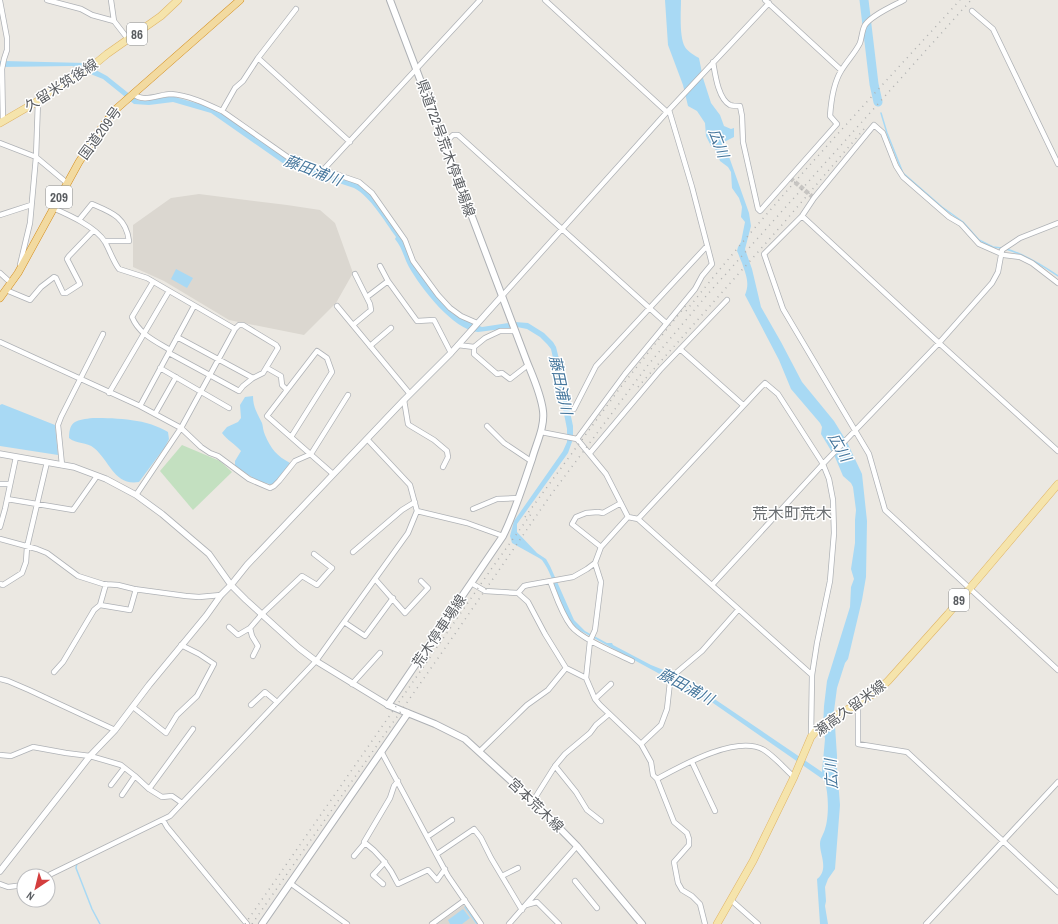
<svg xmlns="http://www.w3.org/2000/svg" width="1058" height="924" viewBox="0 0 1058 924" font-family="'Archivo Narrow','Noto Sans JP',sans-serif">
  <rect width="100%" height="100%" fill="#ebe8e2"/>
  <!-- education -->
  <path fill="#dbd7d0" d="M199,194L287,205L320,210L335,223L353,273L336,303L304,335L229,320L164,281L133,267V225L171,198Z
    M464,905L476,924H437Z"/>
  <!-- green -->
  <path fill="#c3e0c0" d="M182,445L220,461L232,472L193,510L160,471Z"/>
  <!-- water -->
  <path fill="#a8d9f4" d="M665,0H681C681,12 679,37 685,47C686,50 696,57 699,58L703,78L711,103L720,115L724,126L731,129L734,128V137L724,142L722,144L727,151L749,213L751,226L745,249L752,269L761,307L781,342L802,382L834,421L847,442L862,474L867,521L866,577L862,600L848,659L845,663L837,688L834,711L837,756V776L839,792L840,805L835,869L828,879L825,887L826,901L825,906L828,924H820L817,879C829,870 820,855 820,844C820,838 824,834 825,829C829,818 829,791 824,780L713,703L579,630C559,614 557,580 542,560L539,558L512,543L510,536L514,521L563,451L567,442V429L553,358L551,349L547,344L540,337L527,329L517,327L478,332C453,330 421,288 409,267C404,258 402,247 395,239L396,237C385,222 370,196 354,188L291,167L284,164L211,113L173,102L149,105L134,104L103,79L88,73L84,69L72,66L0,67V61H4L86,63L90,65L94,69L107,76L137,100L142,101L167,97H175L203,105L221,112L290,161L358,184L371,194L403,241L407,250L442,303L452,313L462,319L482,327L515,322L528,323L544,333L553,342L556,347L559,359L573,426V439L568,453L517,524V532L537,553L546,559L550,566L574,620L585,631L607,643H612L613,645L651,665L676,675L716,700L822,772L825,739L823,727L824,706L827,681L850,607L851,587L854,579L851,569L855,543V520L856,510L853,487L851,483L843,476L835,457L821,434L822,427L820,423L791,389L779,360L745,295C750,283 746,275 742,263C740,259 739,255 737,251L738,247L741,242L745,222L741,217L742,207L739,198L732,188L731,172L728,167L720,161L716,150L711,146L706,136L705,123L697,111L688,106L683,85L668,45Z
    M176,269L193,278L187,288L171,279Z
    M253,396C253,407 257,413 262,423C263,426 263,431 265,435C271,449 277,456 290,463L273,485L258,481L235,466V461L241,451C235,444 227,440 222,433L227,427L238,422L241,418L240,405L245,397Z
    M2,404L55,425L58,455L0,446V405Z
    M93,418C118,418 147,419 168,432L169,439L165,447L139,482C114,486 110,461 94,448C87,442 76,444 69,438C69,420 77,420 93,418Z
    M463,909L470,918L462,924H450L448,920Z"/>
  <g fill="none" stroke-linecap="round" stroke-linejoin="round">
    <!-- stream -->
    <path stroke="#a8d9f4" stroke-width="1.5" d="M881,113L887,133L903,173L942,207L963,222L979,240L993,247L1002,248
      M1006,249C1024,254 1042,265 1058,276
      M77,863L76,868L92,909L100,924
      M465,907L477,924"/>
    <!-- river -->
    <path stroke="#a8d9f4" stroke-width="9" d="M864,0L874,84L878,102"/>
    <!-- minor-tunnel -->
    <path stroke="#c7c5c2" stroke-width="4.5" stroke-dasharray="4.5 2" stroke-linecap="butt" d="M790,178L814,198"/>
    <!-- minor casing -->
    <g stroke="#afb2b6" stroke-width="6">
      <path id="minor" d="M47,0L81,9L92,15L114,21
        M111,0L114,21L128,39
        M545,0L667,112
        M765,0L841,70
        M0,1L7,38V50L4,59L2,69L3,121
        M972,11L993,29L1058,164
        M258,58L350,142
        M713,62C715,73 718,99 730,105C733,106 737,106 740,106L742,116L743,142L758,209L760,211L837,124L830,116C831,101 833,84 841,71C847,61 855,53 860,43C862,37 862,30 865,25C872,15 893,6 904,0
        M133,93C142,104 160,94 171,94C188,95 207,104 222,111L289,158L359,182L372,193L405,240L413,261L438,295L450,308L461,316L477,323
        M222,111L235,88L243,81L258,58L296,9
        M0,143L36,157L67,183
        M444,144L453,135H458L666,323
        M324,169L480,0
        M53,208C69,215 96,227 105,242C110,251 113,261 119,269L147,278L235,329L181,428L136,495
        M0,215L31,205
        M802,216L939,343L1058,451
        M79,220L92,204C111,212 126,217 129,241H105
        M20,265L30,223L36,157L38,101
        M380,266L388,281L417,321L434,320L451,353
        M0,273L11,283
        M153,282L132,317C139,334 155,341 170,350
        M1058,283L1032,263L1020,257L1004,255L979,244L961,224L949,217L903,177L896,166L883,133L874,125L814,198L802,216L764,254L783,309L869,454L885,510L1058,670
        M6,290L30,300L41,287L54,277L56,278L63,293H66L80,284L67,259L69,256L93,231
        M502,296L667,112L769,3
        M367,297L388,281
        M337,306L410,394
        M353,325L371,310L370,304L355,274
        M515,331H500L485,338L474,347V354L497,374L502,373L510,379L528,365
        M177,337L253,378
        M0,342L140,406L181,428L201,447L210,453L218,456L249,479L270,488L274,486L279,481L295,461L311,454L348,395
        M458,345L474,347
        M370,346L391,328
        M680,349L743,405
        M169,353L239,391L243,386L253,378L263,373L278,348L276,345L243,325H239L235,329
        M160,368L229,408
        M267,368L281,376L282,385L287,390
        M109,393L169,291
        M404,400L408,424L409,425L434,440L447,451L448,457L443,467
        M140,406L194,306
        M574,409L596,366L707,246
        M155,414L176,377
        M487,426L504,443L531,461
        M541,432L577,439L606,474L628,517
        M291,437L332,372L327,358L317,351L267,416L333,474
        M577,439L625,374L695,289L702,276L712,264L692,187L669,110
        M590,453L660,370L727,300
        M62,465L58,425L61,417L103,334
        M0,484H10
        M7,499L73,510L97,476
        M473,509L497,499L519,498
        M417,511L467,523L503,536
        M628,517L638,519L812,675
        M638,519L760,388L765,383L778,394L823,464L829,479L833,500L834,533L830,581L817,643L812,675L811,736
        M0,527L5,509L16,457
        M0,539L37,549L47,553L78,576L103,584L118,585L134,589L186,596L199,597L221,595
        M601,547L572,524L576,517L586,513L598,512L603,513L621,503
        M353,552L402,510L415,502
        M595,563L601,582L595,630L590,641L586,678L595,699L600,705L641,744L651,762L653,775L657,779L674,822L687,833L689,839V845L674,862L678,883L682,890L692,896L700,904L705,924
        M375,579L405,613L428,588L421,581
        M550,581C556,596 561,613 571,626C581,639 616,653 632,661
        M471,583L485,591L518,593L528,602L545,634L566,668L586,678
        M0,584L3,585L22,573L26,562L27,547L47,462
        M712,585L823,464L939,343L992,283L998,272L1002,250L1020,238L1058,223
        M518,593L524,586L528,585L573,577L587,569L595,563L601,547L628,517
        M100,605L130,610L136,589
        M344,622L365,636L393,598
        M229,627L238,635L250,628
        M253,656L258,646L252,636L250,628L262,614L302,576L317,585L332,568L314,554
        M54,672L63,662L94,610L100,605L106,584
        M0,679L8,681L29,690L115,730
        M352,684L380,653
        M595,699L611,684
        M858,704V744L907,752L1058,892
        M251,705L265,692L277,702
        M133,707L166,733L177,715L197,696L214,664L199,654L181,645
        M641,744L661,725L667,709L670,682L676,673L702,651L738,610
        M381,751L448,876L481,924
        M479,752L527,705L548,690L566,668
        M0,755L11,756L33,747L66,753L90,756L121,765L135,776L149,789L162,797L172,796L182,803
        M692,762L715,811
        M555,766L576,792L587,810L601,821
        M657,779C681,766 737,734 764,750C775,757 784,768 794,777
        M398,781L394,786L390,798L364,842C379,853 390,867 398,884L428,870L437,880L445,869
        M111,785L124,768
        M149,789L193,729
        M122,795L135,776
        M533,801L555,766L565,754L590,733L596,725L609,714
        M163,820L167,827L247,924
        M427,837L452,820
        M437,854L474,829L481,838L491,858L522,910
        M354,856L365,843
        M47,876L170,816L316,661L408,533L417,511L410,485L367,439
        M502,876L518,868
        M575,881L597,908
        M290,883L347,924
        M0,884L8,887L24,885
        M383,884L373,875L385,862
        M731,900L758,924
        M526,905L537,902L559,924
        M432,924L465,900
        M509,924L577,846
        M926,924L1058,782"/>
    </g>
    <!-- tertiary casing -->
    <g stroke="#afb2b6" stroke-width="7">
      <path id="tertiary" d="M0,454L74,467L106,479L136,495L162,514L209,554L231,585L246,600L299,648L316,661L388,705
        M0,871L90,756L115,730L149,685L206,616L221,595L231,585L247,565L404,400L451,353L502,296"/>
    </g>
    <!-- secondary casing -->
    <g stroke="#aeb1b5" stroke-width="8">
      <path id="secondary" d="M390,0L527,362C533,377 541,394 543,411C545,427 536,444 532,459C523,485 515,512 503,536L388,705L435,724L465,739L533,801L577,846L642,924
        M262,924L408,713"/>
    </g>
    <!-- primary casing -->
    <g stroke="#e0b465" stroke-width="8">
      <path id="primary" d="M0,123L38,101L49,92L71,79L84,73L107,54L161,16L178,0
        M717,924L753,861L794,777L811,737L818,728L833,717L852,707L876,692L888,681L948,614L1058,484"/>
    </g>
    <!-- trunk casing -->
    <g stroke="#d38b19" stroke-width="8">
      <path id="trunk" d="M0,298L18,273L79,162L98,133L115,110L240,0"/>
    </g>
    <!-- minor -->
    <use href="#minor" stroke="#fff" stroke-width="4.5"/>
    <!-- tertiary -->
    <use href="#tertiary" stroke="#fff" stroke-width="5.5"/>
    <!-- secondary -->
    <use href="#secondary" stroke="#fff" stroke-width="6"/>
    <!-- primary -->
    <use href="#primary" stroke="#f5e4ac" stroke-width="7"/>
    <!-- trunk -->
    <use href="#trunk" stroke="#f2daa0" stroke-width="7"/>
    <!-- rail -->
    <path stroke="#b0b1b1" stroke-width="1.5" stroke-dasharray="1 5" stroke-linecap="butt" d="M686,311C772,203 867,102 960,0
      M638,387L781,226L864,129
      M525,517L620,388L687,304
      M245,924L492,568L531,514
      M252,924L457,631L550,496L648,365L707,295L971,0"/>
  </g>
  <g text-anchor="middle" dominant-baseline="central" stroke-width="3" stroke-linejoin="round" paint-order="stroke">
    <!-- shield labels -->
    <g fill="#fff" stroke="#8c8e90" stroke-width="1">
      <rect x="127" y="23" width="20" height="22" rx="3"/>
      <rect x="46" y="186" width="26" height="22" rx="3"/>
      <rect x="949" y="589" width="20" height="22" rx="3"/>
    </g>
    <g font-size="13" font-weight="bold" fill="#5a5d61">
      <text x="137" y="34">86</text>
      <text x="59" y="197">209</text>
      <text x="959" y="600">89</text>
    </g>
    <!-- street labels -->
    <g font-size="14" fill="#5a5d61" stroke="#fff">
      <text transform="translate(61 85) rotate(-33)">久留米筑後線</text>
      <text transform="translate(100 133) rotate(-54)">国道209号</text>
      <text transform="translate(446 148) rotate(70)">県道722号荒木停車場線</text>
      <text transform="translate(439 631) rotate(-56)">荒木停車場線</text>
      <text transform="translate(850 708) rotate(-36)">瀬高久留米線</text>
      <text transform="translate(536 805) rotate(44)">宮本荒木線</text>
    </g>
    <!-- water labels -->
    <g font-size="15" font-style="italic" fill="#45769c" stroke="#fff">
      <text transform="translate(719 143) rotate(69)">広川</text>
      <text transform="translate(313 170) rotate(21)">藤田浦川</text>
      <text transform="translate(561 385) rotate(78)">藤田浦川</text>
      <text transform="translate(840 447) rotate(61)">広川</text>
      <text transform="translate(686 686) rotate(28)">藤田浦川</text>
      <text transform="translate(831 774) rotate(-93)">広川</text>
    </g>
    <!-- quarter labels -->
    <g font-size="16" fill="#6b6f72" stroke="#fff">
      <text x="792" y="513">荒木町荒木</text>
    </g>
  </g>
  <!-- north arrow -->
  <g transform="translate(36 888) rotate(215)"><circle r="19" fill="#ffffff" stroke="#bdbec0"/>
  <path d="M0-3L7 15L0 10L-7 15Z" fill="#d43e3e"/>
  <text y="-6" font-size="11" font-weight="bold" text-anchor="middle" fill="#5a5d61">N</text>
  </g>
</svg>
